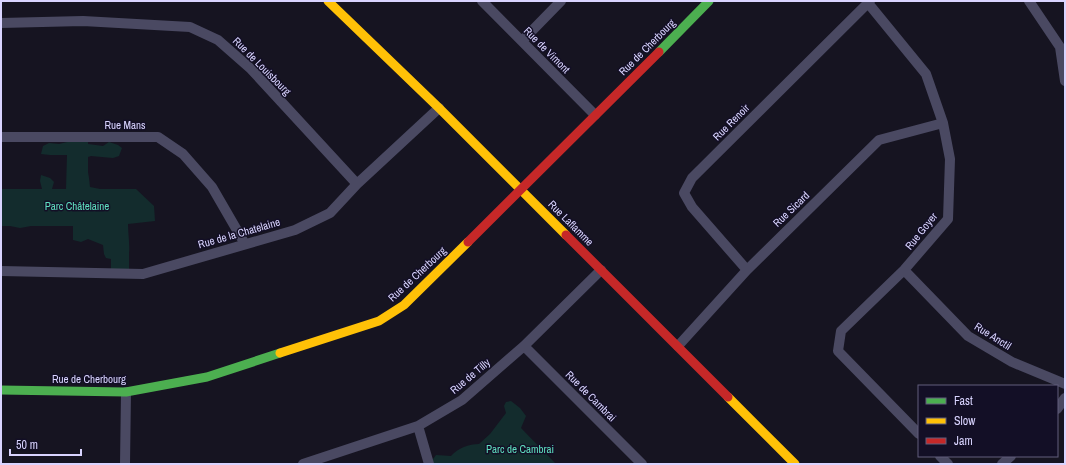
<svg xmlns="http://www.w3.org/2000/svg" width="1066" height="465" viewBox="0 0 1066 465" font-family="'Archivo Narrow',sans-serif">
  <rect width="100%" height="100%" fill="#161421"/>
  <!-- green -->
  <path fill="#132c2d" d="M88,137V144L103,146L109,142L118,145L122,148L119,156L113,158L91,156L88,157V172L89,178L90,187L100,189H136L154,206L155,221L128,224C128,232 130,247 129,253V273H111V259L106,258L104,254L103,245L88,239L81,242L73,240V226H31L20,228L10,226H1V189H42L40,181L41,175L50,178L54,182L52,189H66L67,155H50L41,154L43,146L49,143L59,144Z
    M511,401L520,408L526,416L521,428L556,464H433L431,462L436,455L451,456C458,448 469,444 479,444L490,434L506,413L504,406L506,402Z"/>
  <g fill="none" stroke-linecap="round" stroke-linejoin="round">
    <!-- street -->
    <path stroke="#4a4962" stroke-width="10" d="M482,1L595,115
      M1029,1L1060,47L1065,81
      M868,3L926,74L943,123L950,159L948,219L904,270L841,331L838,351L919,434
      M1,23L83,21L190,27L218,40L251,69L357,184
      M522,41L561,1
      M1,137H158L183,154L212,187L245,244
      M747,270L692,207L684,193L692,178L870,1
      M904,270L968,336L1012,362L1065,384
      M1,271L143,274L295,230L330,213L357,184L439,108
      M524,346L642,464
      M678,346L747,270L879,140L943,123
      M1057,409L1065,398
      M418,426L429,464
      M940,456L948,464
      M125,464L126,392
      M303,464L418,426L462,400L524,346L601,270
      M1002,464L1011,456"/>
    <!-- fast -->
    <path stroke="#4caf50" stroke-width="9" d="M659,52L709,1
      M1,390L126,392L207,377L280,353"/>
    <!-- slow -->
    <path stroke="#ffc107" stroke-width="9" d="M328,1L439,108L566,235
      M280,353L379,321L404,305L468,242
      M728,397L795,464"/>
    <!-- jam -->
    <path stroke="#c62828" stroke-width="9" d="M566,235L728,397
      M468,242L659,52"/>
  </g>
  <g text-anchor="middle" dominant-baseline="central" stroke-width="3" stroke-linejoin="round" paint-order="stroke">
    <!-- street labels -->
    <g font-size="11" fill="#d9d4ff" stroke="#130f26">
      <text transform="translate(647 47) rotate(-45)">Rue de Cherbourg</text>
      <text transform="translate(547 50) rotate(45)">Rue de Vimont</text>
      <text transform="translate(262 66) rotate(45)">Rue de Louisbourg</text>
      <text transform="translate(731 122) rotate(-45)">Rue Renoir</text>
      <text x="125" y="125">Rue Mans</text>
      <text transform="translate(791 209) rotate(-44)">Rue Sicard</text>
      <text transform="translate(571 223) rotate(45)">Rue Laflamme</text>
      <text transform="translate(921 231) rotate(-51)">Rue Goyer</text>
      <text transform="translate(239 233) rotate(-16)">Rue de la Chatelaine</text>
      <text transform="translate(417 274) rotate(-43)">Rue de Cherbourg</text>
      <text transform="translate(993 336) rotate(32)">Rue Anctil</text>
      <text transform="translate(470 376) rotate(-40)">Rue de Tilly</text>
      <text x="89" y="379">Rue de Cherbourg</text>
      <text transform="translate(591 396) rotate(45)">Rue de Cambrai</text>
    </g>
    <!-- park labels -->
    <g font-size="11" fill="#5fe0c0" stroke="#130f26">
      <text x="77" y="206">Parc Châtelaine</text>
      <text x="520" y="449">Parc de Cambrai</text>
    </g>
  </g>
  <!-- border -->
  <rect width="1066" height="465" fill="none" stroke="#d9d4ff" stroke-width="4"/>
  <!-- legend -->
  <rect x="918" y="385" width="140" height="72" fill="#130f26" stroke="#625e7d"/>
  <rect x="926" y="398" width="20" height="6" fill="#4caf50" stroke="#625e7d"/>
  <text x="954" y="405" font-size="12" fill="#d9d4ff">Fast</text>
  <rect x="926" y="418" width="20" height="6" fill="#ffc107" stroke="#625e7d"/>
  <text x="954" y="425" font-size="12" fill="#d9d4ff">Slow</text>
  <rect x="926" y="438" width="20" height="6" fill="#c62828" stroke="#625e7d"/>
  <text x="954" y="445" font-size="12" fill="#d9d4ff">Jam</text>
  <!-- scale -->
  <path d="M10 449v6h71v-6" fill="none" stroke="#d9d4ff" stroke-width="2"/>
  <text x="16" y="449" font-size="12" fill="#d9d4ff" stroke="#130f26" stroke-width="3" paint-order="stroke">50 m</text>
</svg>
